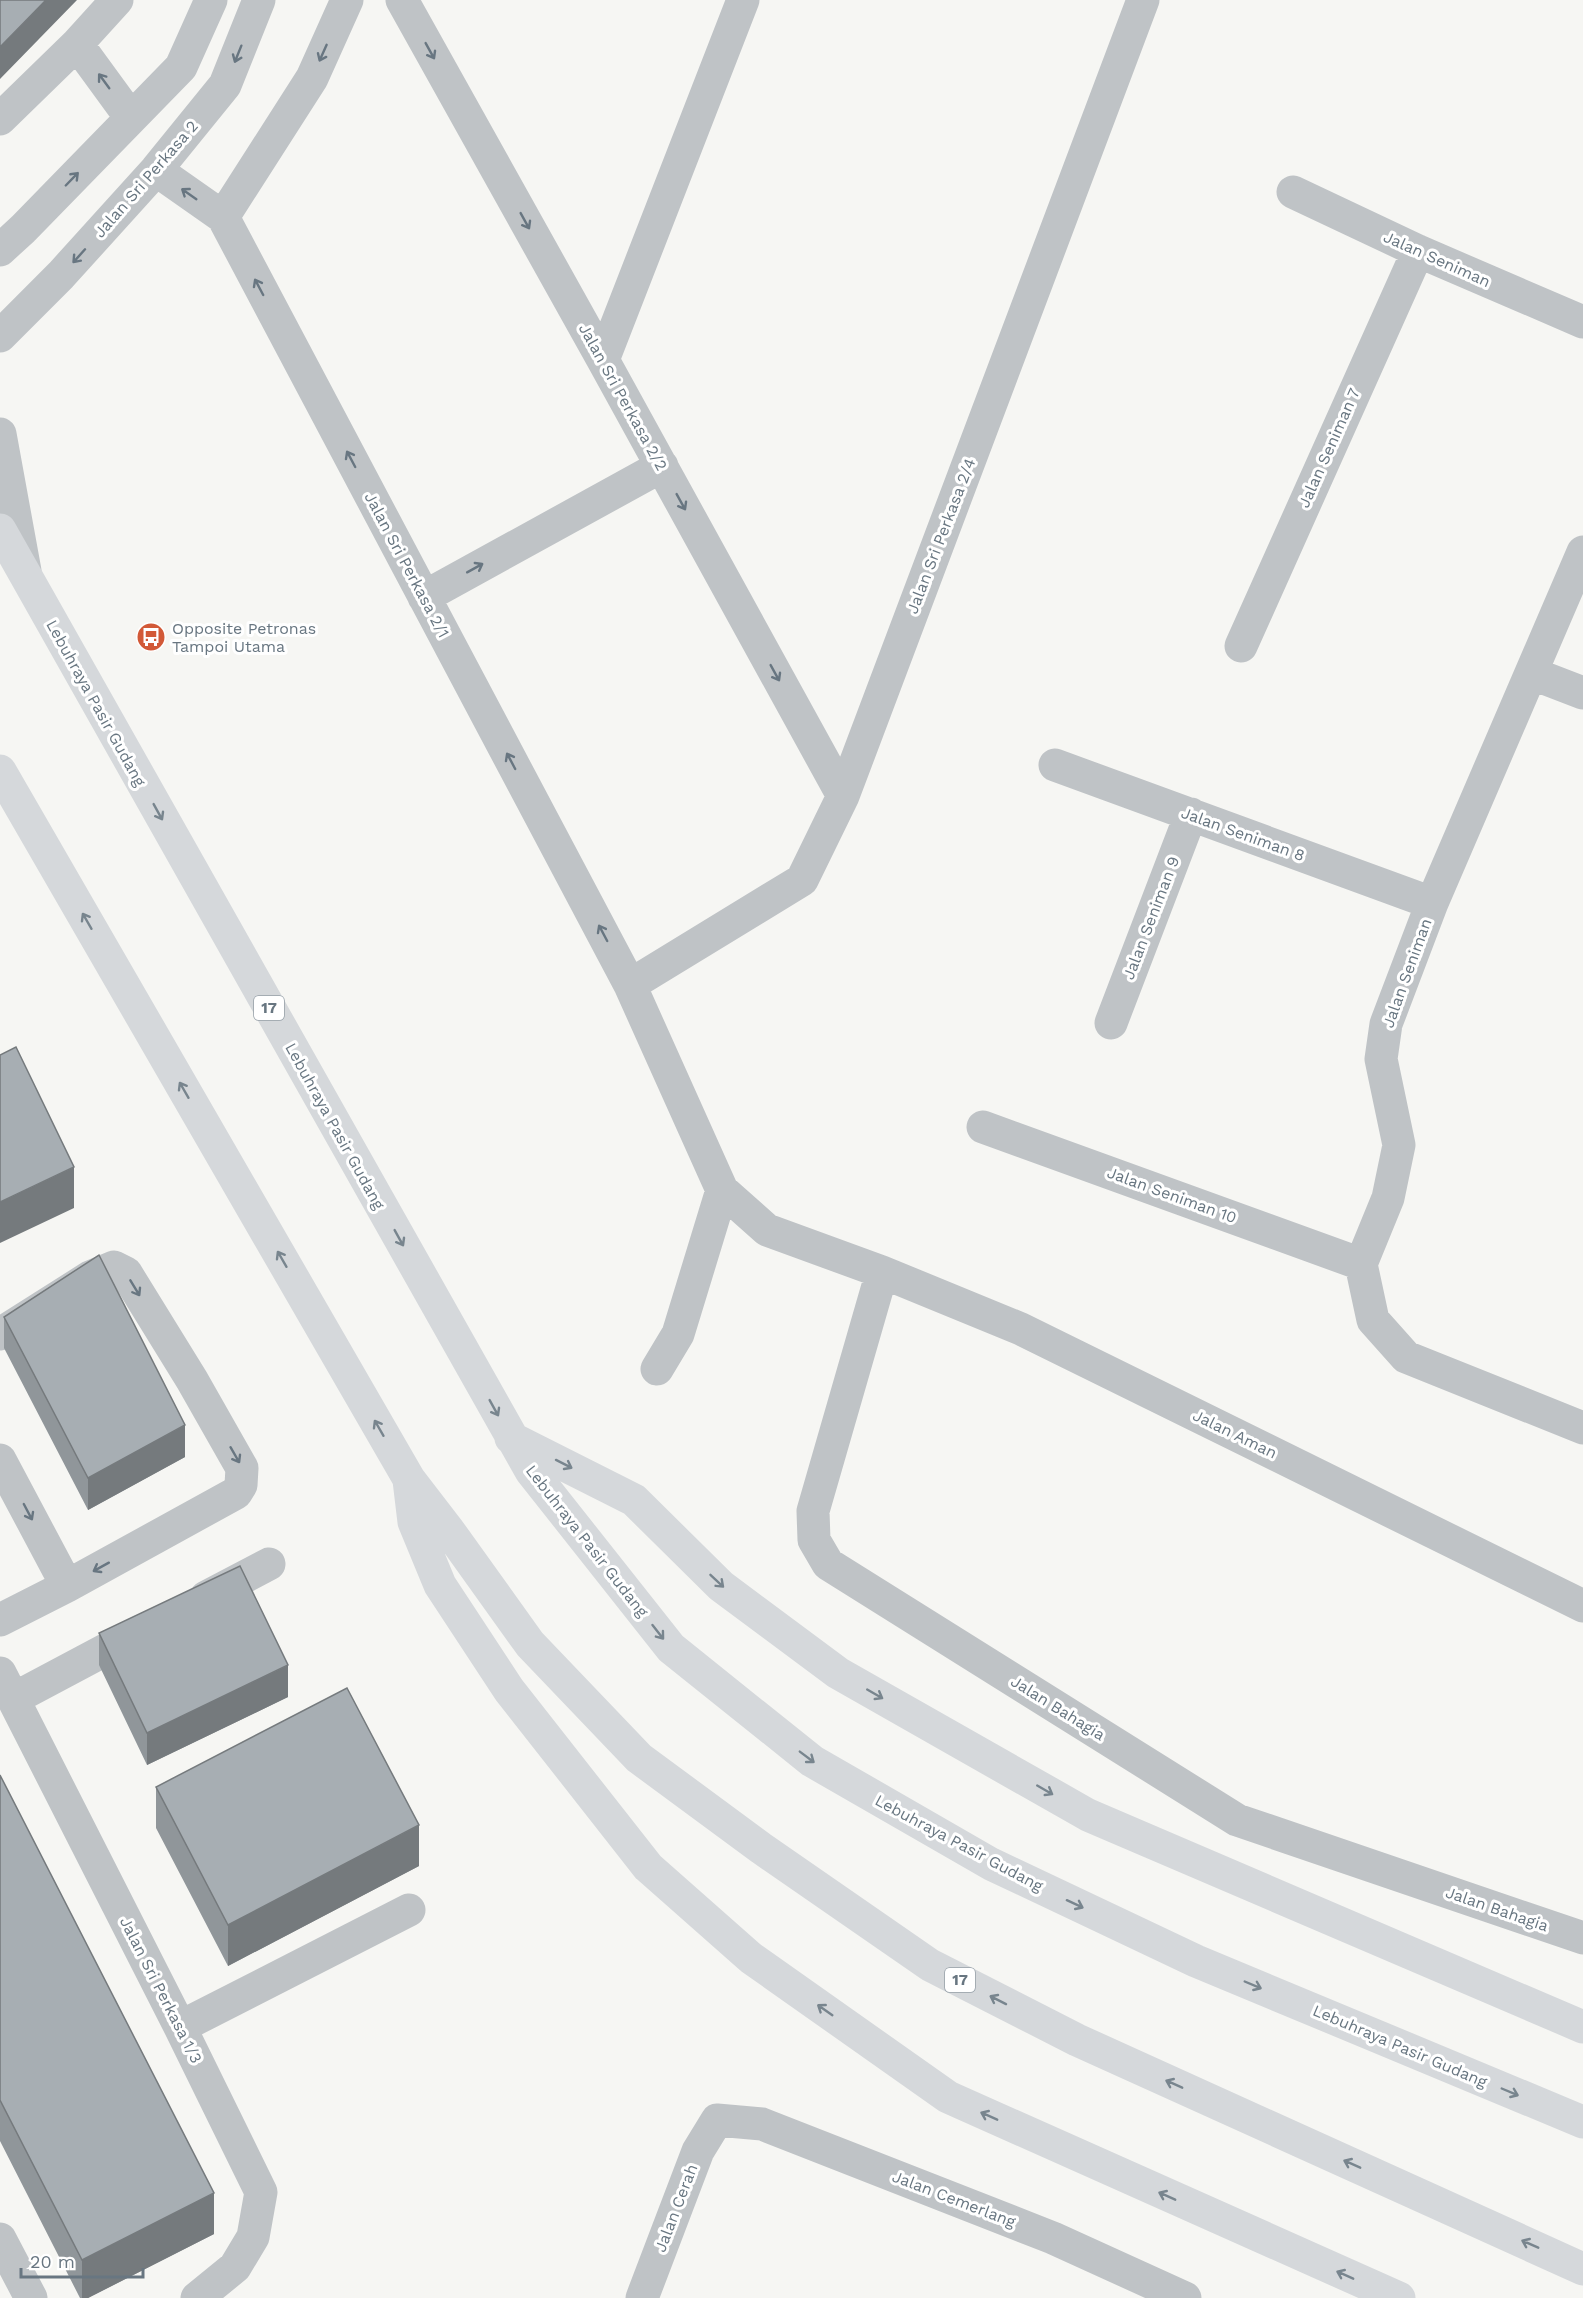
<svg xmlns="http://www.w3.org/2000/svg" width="1583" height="2298" viewBox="0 0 1583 2298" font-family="'Work Sans',sans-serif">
  <rect width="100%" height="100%" fill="#f6f6f3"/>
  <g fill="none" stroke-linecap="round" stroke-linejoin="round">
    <!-- minor -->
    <path stroke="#bfc3c6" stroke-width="33" d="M402,0L603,360L843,796
      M77,44L131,118
      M0,119L77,44L117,0
      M156,170L223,217L630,985L722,1190L767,1230L882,1272L1021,1329L1583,1606
      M1293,192L1418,251L1583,322
      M223,217L312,78L347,0
      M0,250L23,229L181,67L211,0
      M0,336L61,275L156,170L225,85L259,0
      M603,360L743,0
      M0,434L25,571
      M1583,552L1432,903L1386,1024L1381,1059L1399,1145L1388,1198L1361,1264L1373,1320L1406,1357L1583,1428
      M424,597L662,466
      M1241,646L1418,251
      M1531,673L1583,693
      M1055,765L1432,903
      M630,985L802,880L843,796L1143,0
      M1111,1023L1191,814
      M983,1127L1361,1264
      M882,1272L813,1511L814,1540L828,1564L1237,1820L1583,1938
      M0,1334L90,1277L114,1267L126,1273L192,1380L242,1468L241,1485L236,1493L67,1586L0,1620
      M657,1369L678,1334L722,1190
      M0,1460L67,1586
      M206,1597L269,1564
      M0,1673L180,2027L261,2192L253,2237L235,2267L197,2298
      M13,1699L139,1632
      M180,2027L409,1910
      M0,2239L31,2298
      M642,2298L698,2151L717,2120L762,2124L1053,2238L1185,2298"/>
    <!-- highway -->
    <path stroke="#d5d8db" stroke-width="33" d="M0,530L531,1471L671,1648L812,1761L991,1864L1196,1961L1583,2122
      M0,771L409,1479L449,1531L530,1644L639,1758L761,1848L930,1965L1077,2040L1583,2269
      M511,1438L634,1500L721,1586L838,1673L1088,1815L1583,2027
      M409,1480L414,1522L440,1585L509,1690L648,1867L751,1958L948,2097L1399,2298"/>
  </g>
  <!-- wall -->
  <path fill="#90969a" d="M4,1317L185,1457L88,1510L4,1348Z
    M99,1633L288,1697L147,1765L99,1665Z
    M0,1775L214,2234L88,2298H80L0,2141Z
    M156,1787L419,1866L228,1966L156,1828Z"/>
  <!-- shaded-wall -->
  <path fill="#757a7d" d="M46,0H77L0,79V47Z
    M74,1167V1208L0,1243V1202Z
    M185,1425V1457L88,1510V1478Z
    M288,1665V1697L147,1765V1733Z
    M419,1825V1866L228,1966V1925Z
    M214,2193V2234L88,2298H82V2260Z"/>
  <!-- building -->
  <path fill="#a7aeb3" stroke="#757a7d" stroke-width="1.5" d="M0,0H46L0,47Z
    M16,1047L74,1167L0,1202V1055Z
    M99,1255L185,1425L88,1478L4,1317Z
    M240,1566L288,1665L147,1733L99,1633Z
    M347,1688L419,1825L228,1925L156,1787Z
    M0,1775L214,2193L82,2260L0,2100Z"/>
  <!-- one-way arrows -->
  <defs><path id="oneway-shaft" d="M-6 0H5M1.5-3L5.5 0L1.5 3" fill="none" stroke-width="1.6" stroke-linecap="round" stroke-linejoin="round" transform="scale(1.5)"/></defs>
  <g stroke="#687681">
    <use href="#oneway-shaft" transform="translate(430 51) rotate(61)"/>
    <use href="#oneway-shaft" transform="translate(323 53) rotate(114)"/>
    <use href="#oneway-shaft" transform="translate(238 54) rotate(112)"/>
    <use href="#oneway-shaft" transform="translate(104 81) rotate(-126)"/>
    <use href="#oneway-shaft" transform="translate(72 179) rotate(-46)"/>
    <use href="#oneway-shaft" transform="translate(189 194) rotate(-145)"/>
    <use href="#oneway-shaft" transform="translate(525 221) rotate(61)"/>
    <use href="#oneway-shaft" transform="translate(79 256) rotate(132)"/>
    <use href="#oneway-shaft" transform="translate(259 287) rotate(-118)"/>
    <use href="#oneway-shaft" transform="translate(351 459) rotate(-118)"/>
    <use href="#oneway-shaft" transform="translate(681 502) rotate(61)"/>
    <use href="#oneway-shaft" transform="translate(475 568) rotate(-29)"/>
    <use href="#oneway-shaft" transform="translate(775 673) rotate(61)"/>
    <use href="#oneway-shaft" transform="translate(511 761) rotate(-118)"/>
    <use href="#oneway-shaft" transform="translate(603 933) rotate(-118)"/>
    <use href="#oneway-shaft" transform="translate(135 1288) rotate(59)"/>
    <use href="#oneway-shaft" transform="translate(235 1455) rotate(60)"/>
    <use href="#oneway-shaft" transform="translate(28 1512) rotate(62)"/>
    <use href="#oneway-shaft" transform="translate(101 1567) rotate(151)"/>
  </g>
  <g stroke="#78858e">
    <use href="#oneway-shaft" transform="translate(158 812) rotate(61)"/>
    <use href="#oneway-shaft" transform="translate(87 921) rotate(-120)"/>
    <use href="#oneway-shaft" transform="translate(184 1090) rotate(-120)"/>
    <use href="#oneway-shaft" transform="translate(399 1238) rotate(61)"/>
    <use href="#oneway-shaft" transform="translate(282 1259) rotate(-120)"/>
    <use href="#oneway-shaft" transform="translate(494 1408) rotate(61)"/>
    <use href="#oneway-shaft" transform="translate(379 1428) rotate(-120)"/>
    <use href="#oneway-shaft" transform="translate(564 1464) rotate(27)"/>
    <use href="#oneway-shaft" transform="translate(717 1581) rotate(43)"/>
    <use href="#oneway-shaft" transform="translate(658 1632) rotate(52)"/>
    <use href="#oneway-shaft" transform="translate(875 1694) rotate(30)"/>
    <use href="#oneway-shaft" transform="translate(807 1757) rotate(37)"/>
    <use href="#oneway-shaft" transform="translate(1045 1790) rotate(30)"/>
    <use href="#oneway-shaft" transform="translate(1075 1904) rotate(25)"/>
    <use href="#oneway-shaft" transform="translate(1253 1985) rotate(23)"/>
    <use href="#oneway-shaft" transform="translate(998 2000) rotate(-153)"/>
    <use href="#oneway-shaft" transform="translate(825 2010) rotate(-145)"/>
    <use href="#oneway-shaft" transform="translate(1174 2084) rotate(-156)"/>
    <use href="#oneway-shaft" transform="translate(1510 2092) rotate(23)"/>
    <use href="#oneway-shaft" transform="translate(989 2116) rotate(-156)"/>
    <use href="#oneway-shaft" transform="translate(1352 2164) rotate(-156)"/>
    <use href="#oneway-shaft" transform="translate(1167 2196) rotate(-156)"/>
    <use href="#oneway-shaft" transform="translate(1530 2244) rotate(-156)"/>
    <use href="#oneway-shaft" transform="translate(1345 2275) rotate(-156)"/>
  </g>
  <!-- icons -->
  <defs>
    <g id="bus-disc" transform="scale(1.5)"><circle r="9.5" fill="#d25937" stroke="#fff"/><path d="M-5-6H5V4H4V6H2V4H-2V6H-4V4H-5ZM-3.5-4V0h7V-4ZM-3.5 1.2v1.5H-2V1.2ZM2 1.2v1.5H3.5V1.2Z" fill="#fff"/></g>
  </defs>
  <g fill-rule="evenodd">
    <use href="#bus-disc" x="151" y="637"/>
  </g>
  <g text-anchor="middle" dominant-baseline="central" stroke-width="6" stroke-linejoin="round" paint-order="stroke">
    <!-- shield labels -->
    <g fill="#fff" stroke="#959fa7" stroke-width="1.5">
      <rect x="254" y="996" width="30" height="24" rx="4.5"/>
      <rect x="945" y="1968" width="30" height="24" rx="4.5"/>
    </g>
    <g font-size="15" font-weight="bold" fill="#687681">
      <text x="269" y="1008">17</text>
      <text x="960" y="1980">17</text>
    </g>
    <!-- street labels -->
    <g font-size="16" fill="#687681" stroke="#fff">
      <text transform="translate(146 179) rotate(-49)">Jalan Sri Perkasa 2</text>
      <text transform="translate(1437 259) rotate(24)">Jalan Seniman</text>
      <text transform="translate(623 397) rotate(61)">Jalan Sri Perkasa 2/2</text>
      <text transform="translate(1329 448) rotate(-66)">Jalan Seniman 7</text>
      <text transform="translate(941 536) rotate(-69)">Jalan Sri Perkasa 2/4</text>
      <text transform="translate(407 565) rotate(62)">Jalan Sri Perkasa 2/1</text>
      <text transform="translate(96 703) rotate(61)">Lebuhraya Pasir Gudang</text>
      <text transform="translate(1243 834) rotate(20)">Jalan Seniman 8</text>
      <text transform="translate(1151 918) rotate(-69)">Jalan Seniman 9</text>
      <text transform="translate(1407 973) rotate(-70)">Jalan Seniman</text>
      <text transform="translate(335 1126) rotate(61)">Lebuhraya Pasir Gudang</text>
      <text transform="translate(1172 1195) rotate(20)">Jalan Seniman 10</text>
      <text transform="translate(1235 1434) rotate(26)">Jalan Aman</text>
      <text transform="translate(587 1541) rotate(52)">Lebuhraya Pasir Gudang</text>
      <text transform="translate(1058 1708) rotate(32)">Jalan Bahagia</text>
      <text transform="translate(959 1843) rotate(28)">Lebuhraya Pasir Gudang</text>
      <text transform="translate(1497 1909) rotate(19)">Jalan Bahagia</text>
      <text transform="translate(161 1990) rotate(63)">Jalan Sri Perkasa 1/3</text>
      <text transform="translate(1400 2046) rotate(23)">Lebuhraya Pasir Gudang</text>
      <text transform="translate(954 2199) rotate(21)">Jalan Cemerlang</text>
      <text transform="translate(676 2208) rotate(-69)">Jalan Cerah</text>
    </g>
    <!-- poi labels -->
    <g font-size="16" fill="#687681" stroke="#fff" text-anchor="start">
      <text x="172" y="628">Opposite Petronas<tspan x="172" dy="18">Tampoi Utama</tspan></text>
    </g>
  </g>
  <!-- scale -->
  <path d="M21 2268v9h122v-9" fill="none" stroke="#687681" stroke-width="3"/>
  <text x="30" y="2268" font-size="18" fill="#687681" stroke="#ffffff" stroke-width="4.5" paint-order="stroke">20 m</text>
</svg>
